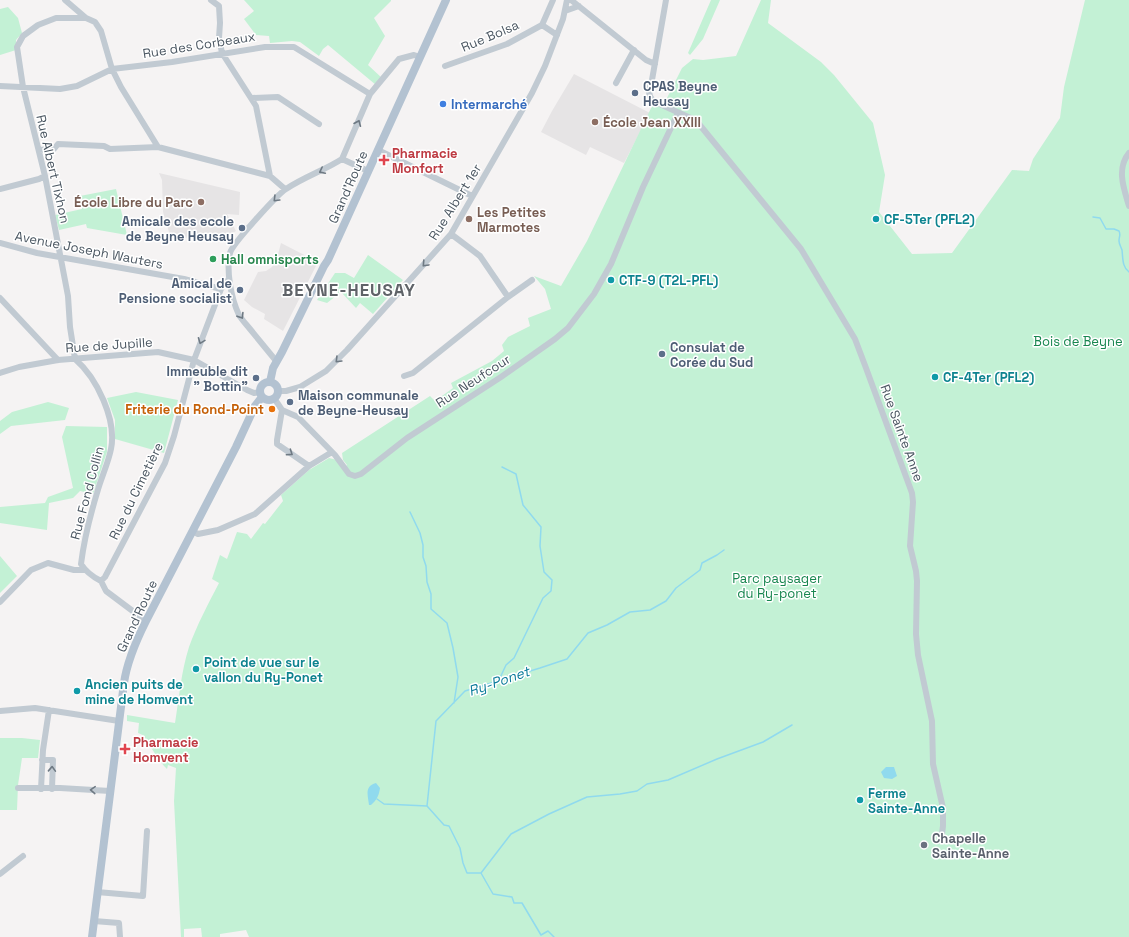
<svg xmlns="http://www.w3.org/2000/svg" width="1129" height="937" viewBox="0 0 1129 937" font-family="'Space Grotesk',sans-serif">
  <rect width="100%" height="100%" fill="#f5f3f3"/>
  <!-- education -->
  <path fill="#e6e4e5" d="M574,74L650,113L624,163L590,147L586,155L541,132L552,111Z
    M159,173L240,192L239,215L227,214L236,231L228,236L202,233L172,242L163,212L162,180Z
    M281,243L318,262L283,331L264,319L265,314L252,307L244,300L258,272L266,271L272,267L277,258Z"/>
  <!-- green -->
  <path fill="#c3f1d5" d="M244,0H391V1L374,18L385,36L368,65L382,78L376,85L328,45L323,49L319,56L300,42L292,41L270,43L269,36L256,35L244,19L254,11Z
    M711,0H720L703,39L690,55L688,53Z
    M761,0H771L768,23L821,62L834,75L873,123L885,175L879,212L912,254L952,253L1012,170L1029,171L1033,159L1060,118L1064,87L1085,0H1129V937H249L246,930L220,934V937H202L201,928L184,929V937H181L174,801L176,768L168,765L167,769C157,760 154,749 145,741V736L138,733L139,723L127,721V715L175,723C179,698 181,672 189,647C197,625 208,604 219,583L212,579L220,555L227,559L237,532L247,534L251,539L263,523L265,524L283,501L281,495L309,470L329,458L337,460L343,469L347,465L343,460L342,453L430,396L435,401L453,388L451,383L492,361L504,351L502,345L508,337L530,326L528,318L551,309L545,289L534,276L561,286L587,241L653,104L663,106L682,68L693,59L703,60L736,56Z
    M8,7L18,18L22,33L16,40V50L0,55V9Z
    M116,189L127,235L87,228L86,224L59,230L55,215L82,209L80,196Z
    M368,255L403,280L373,314L360,303L356,308L341,292L327,303L317,300L335,273H345L354,278Z
    M136,392L178,400L164,453L115,439V420L107,398Z
    M48,402L69,408L65,420L11,426L0,434V421L12,412Z
    M66,426L107,427V452L93,494L80,491L73,498L49,503L47,530L0,523V507L45,503L48,497L73,488L62,437Z
    M0,556L17,576L0,593Z
    M0,738H22L40,740L38,758H22L18,785L17,810H0Z"/>
  <!-- water -->
  <path fill="#90daee" d="M886,767H894L897,776L892,779L884,778L881,772Z
    M376,783L380,788C379,795 377,800 371,805H369C368,796 364,786 376,783Z"/>
  <g fill="none" stroke-linecap="round" stroke-linejoin="round">
    <!-- stream -->
    <path stroke="#90daee" stroke-width="1.5" d="M1093,217L1100,218L1106,229H1114L1119,231C1121,235 1119,236 1119,241C1119,244 1121,247 1122,250C1123,258 1122,267 1129,272
      M410,512L420,533L423,545V557L426,566L427,582L431,594V609L447,623L453,648L458,677L454,703
      M499,680L506,665L514,658L543,598L551,591L552,580L544,572L540,546L541,527L523,505L516,474L502,467
      M377,799L384,804L427,806
      M481,873L511,834L549,814L587,797L620,794L637,791L647,784L668,780L717,759L763,742L792,725
      M554,937L548,931L541,935L522,903H514L512,897L493,894L481,873H467L463,863L460,848L449,826L444,825L427,806L436,721L465,691L540,668L567,659L588,633L607,625L630,612L650,610L666,601L676,588L700,570L702,563L717,555L724,550"/>
    <!-- minor -->
    <path stroke="#c1cad2" stroke-width="6" d="M65,0L86,18L95,22L101,31L112,69L121,87L158,147L270,176L285,189
      M211,0L219,6L220,23L219,38L222,53L256,106L270,176
      M553,0L542,25L557,35
      M571,0L646,60L655,64
      M666,0L652,80C649,89 647,94 653,101L695,120L699,124L801,249L855,339L866,368L912,493L913,502L910,546L916,571L917,581L916,634L918,655L932,721L933,764L943,808V826L941,841
      M565,11L579,6
      M445,66L507,44L542,25
      M616,83L634,50
      M0,86L60,89L77,86L112,69L172,62L265,47H294L370,94
      M252,98L278,97L319,124
      M39,150L54,149L58,144L104,146L110,149L158,147
      M378,150L472,196
      M1129,153C1116,169 1124,189 1129,206
      M342,159L370,94L399,59L414,55L420,57
      M0,189L39,179L45,176
      M451,234L480,256L508,297
      M0,243L37,253L184,279L221,289
      M0,298L58,360
      M75,359L70,327L68,296L45,176L23,87L17,47L23,36L38,25L56,18H86
      M75,359C97,378 117,420 111,449C108,464 101,478 97,493C90,516 84,540 81,564C86,572 93,577 101,581L106,591L146,621
      M277,362C268,351 259,340 250,329C246,324 242,320 239,315C231,298 226,271 230,253C232,244 278,194 286,189C304,177 325,170 342,159L368,171
      M0,373L19,367L58,360L158,352L194,360L247,390L254,393L260,392
      M404,376L413,373L508,297L532,280
      M277,391H286L300,387L326,371L347,350L451,234L532,93L545,66L563,19L567,0
      M274,398L282,410L298,417L335,455L349,474L355,476L361,474L407,438L501,377L555,339L568,328L594,294L611,264L643,187L678,113
      M282,410L277,440V444L309,466
      M192,531L198,534L218,530L255,514L309,466L332,452
      M101,581L105,577L165,463L174,436L194,360L221,289L228,280
      M0,602L31,570L48,563L74,570H85
      M0,711L35,708L119,721
      M42,760H53L52,789
      M18,788H60L110,791
      M41,789L43,750L49,710
      M0,874L23,856
      M97,892L143,896L147,831
      M94,921L119,923L120,937"/>
    <!-- major -->
    <path stroke="#b3c2d1" stroke-width="8" d="M270,382L273,368L282,352L324,266L328,260L446,0
      M260 391a9 9 0 1 1 18 0a9 9 0 1 1-18 0Z
      M92,937L124,683C127,661 136,641 146,621L236,447L255,406L262,397"/>
  </g>
  <!-- one-way arrows -->
  <defs><path id="oneway-chevron" d="M-2-3.5L2.5 0L-2 3.5" fill="none" stroke-width="1.6" stroke-linecap="round" stroke-linejoin="round"/></defs>
  <g stroke="#6e7983">
    <use href="#oneway-chevron" transform="translate(358 123) rotate(-67)"/>
    <use href="#oneway-chevron" transform="translate(322 171) rotate(153)"/>
    <use href="#oneway-chevron" transform="translate(276 199) rotate(135)"/>
    <use href="#oneway-chevron" transform="translate(425 264) rotate(133)"/>
    <use href="#oneway-chevron" transform="translate(241 316) rotate(58)"/>
    <use href="#oneway-chevron" transform="translate(201 341) rotate(111)"/>
    <use href="#oneway-chevron" transform="translate(338 360) rotate(135)"/>
    <use href="#oneway-chevron" transform="translate(290 453) rotate(34)"/>
    <use href="#oneway-chevron" transform="translate(52 769) rotate(-88)"/>
    <use href="#oneway-chevron" transform="translate(93 790) rotate(-177)"/>
  </g>
  <!-- markers -->
  <g fill="#5c6f8a" stroke="#fff" stroke-width="1.5">
    <circle cx="635" cy="93" r="4"/>
    <circle cx="242" cy="228" r="4"/>
    <circle cx="240" cy="290" r="4"/>
    <circle cx="662" cy="354" r="4"/>
    <circle cx="256" cy="378" r="4"/>
    <circle cx="290" cy="402" r="4"/>
  </g>
  <circle fill="#3f7fe0" stroke="#fff" stroke-width="1.5" cx="443" cy="104" r="4"/>
  <g fill="#8d6e63" stroke="#fff" stroke-width="1.5">
    <circle cx="595" cy="122" r="4"/>
    <circle cx="201" cy="202" r="4"/>
    <circle cx="469" cy="219" r="4"/>
  </g>
  <g fill="#e0444e" stroke="#fff" stroke-width="1.5">
    <path d="M382 154h4v4h4v4h-4v4h-4v-4h-4v-4h4z"/>
    <path d="M123 743h4v4h4v4h-4v4h-4v-4h-4v-4h4z"/>
  </g>
  <g fill="#0f9aa8" stroke="#fff" stroke-width="1.5">
    <circle cx="876" cy="219" r="4"/>
    <circle cx="611" cy="280" r="4"/>
    <circle cx="935" cy="377" r="4"/>
    <circle cx="196" cy="669" r="4"/>
    <circle cx="77" cy="691" r="4"/>
    <circle cx="860" cy="800" r="4"/>
  </g>
  <circle fill="#2e9e5b" stroke="#fff" stroke-width="1.5" cx="213" cy="259" r="4"/>
  <circle fill="#e8710a" stroke="#fff" stroke-width="1.5" cx="272" cy="409" r="4"/>
  <circle fill="#6b7280" stroke="#fff" stroke-width="1.5" cx="924" cy="845" r="4"/>
  <g text-anchor="middle" dominant-baseline="central" stroke-width="3" stroke-linejoin="round" paint-order="stroke">
    <!-- street labels -->
    <g font-size="13" fill="#4a5661" stroke="#fff">
      <text transform="translate(490 36) rotate(-23)">Rue Bolsa</text>
      <text transform="translate(199 45) rotate(-9)">Rue des Corbeaux</text>
      <text transform="translate(53 169) rotate(77)">Rue Albert Tixhon</text>
      <text transform="translate(348 187) rotate(-66)">Grand'Route</text>
      <text transform="translate(455 202) rotate(-58)">Rue Albert 1er</text>
      <text transform="translate(89 250) rotate(11)">Avenue Joseph Wauters</text>
      <text transform="translate(109 345) rotate(-4)">Rue de Jupille</text>
      <text transform="translate(473 381) rotate(-33)">Rue Neufcour</text>
      <text transform="translate(902 433) rotate(70)">Rue Sainte Anne</text>
      <text transform="translate(136 491) rotate(-64)">Rue du Cimetière</text>
      <text transform="translate(87 493) rotate(-75)">Rue Fond Collin</text>
      <text transform="translate(137 616) rotate(-65)">Grand'Route</text>
    </g>
    <!-- service labels -->
    <g font-size="13" font-weight="bold" fill="#4e5e75" stroke="#fff" text-anchor="start">
      <text x="643" y="86">CPAS Beyne<tspan x="643" dy="15">Heusay</tspan></text>
      <text x="234" y="221" text-anchor="end">Amicale des ecole<tspan x="234" dy="15">de Beyne Heusay</tspan></text>
      <text x="232" y="283" text-anchor="end">Amical de<tspan x="232" dy="15">Pensione socialist</tspan></text>
      <text x="670" y="347">Consulat de<tspan x="670" dy="15">Corée du Sud</tspan></text>
      <text x="248" y="371" text-anchor="end">Immeuble dit<tspan x="248" dy="15">" Bottin"</tspan></text>
      <text x="298" y="395">Maison communale<tspan x="298" dy="15">de Beyne-Heusay</tspan></text>
    </g>
    <!-- shop labels -->
    <g font-size="13" font-weight="bold" fill="#366cbe" stroke="#fff" text-anchor="start">
      <text x="451" y="104">Intermarché</text>
    </g>
    <!-- education labels -->
    <g font-size="13" font-weight="bold" fill="#785e54" stroke="#fff" text-anchor="start">
      <text x="603" y="122">École Jean XXIII</text>
      <text x="193" y="202" text-anchor="end">École Libre du Parc</text>
      <text x="477" y="212">Les Petites<tspan x="477" dy="15">Marmotes</tspan></text>
    </g>
    <!-- health labels -->
    <g font-size="13" font-weight="bold" fill="#be3a42" stroke="#fff" text-anchor="start">
      <text x="392" y="153">Pharmacie<tspan x="392" dy="15">Monfort</tspan></text>
      <text x="133" y="742">Pharmacie<tspan x="133" dy="15">Homvent</tspan></text>
    </g>
    <!-- culture labels -->
    <g font-size="13" font-weight="bold" fill="#0d838f" stroke="#fff" text-anchor="start">
      <text x="884" y="219">CF-5Ter (PFL2)</text>
      <text x="619" y="280">CTF-9 (T2L-PFL)</text>
      <text x="943" y="377">CF-4Ter (PFL2)</text>
      <text x="204" y="662">Point de vue sur le<tspan x="204" dy="15">vallon du Ry-Ponet</tspan></text>
      <text x="85" y="684">Ancien puits de<tspan x="85" dy="15">mine de Homvent</tspan></text>
      <text x="868" y="793">Ferme<tspan x="868" dy="15">Sainte-Anne</tspan></text>
    </g>
    <!-- leisure labels -->
    <g font-size="13" font-weight="bold" fill="#27864d" stroke="#fff" text-anchor="start">
      <text x="221" y="259">Hall omnisports</text>
    </g>
    <!-- park labels -->
    <g font-size="13" fill="#17864f" stroke="#fff">
      <text x="1078" y="341">Bois de Beyne</text>
      <text x="777" y="578">Parc paysager<tspan x="777" dy="15">du Ry-ponet</tspan></text>
    </g>
    <!-- food labels -->
    <g font-size="13" font-weight="bold" fill="#c56008" stroke="#fff" text-anchor="end">
      <text x="264" y="409">Friterie du Rond-Point</text>
    </g>
    <!-- worship labels -->
    <g font-size="13" font-weight="bold" fill="#5b616d" stroke="#fff" text-anchor="start">
      <text x="932" y="838">Chapelle<tspan x="932" dy="15">Sainte-Anne</tspan></text>
    </g>
    <!-- water labels -->
    <g font-size="14" font-style="italic" fill="#0c7c9b" stroke="#fff">
      <text transform="translate(499 681) rotate(-19)">Ry-Ponet</text>
    </g>
    <!-- district labels -->
    <g font-size="17" font-weight="bold" letter-spacing="1" fill="#5f6368" stroke="#fff">
      <text x="349" y="290">BEYNE-HEUSAY</text>
    </g>
  </g>
</svg>
